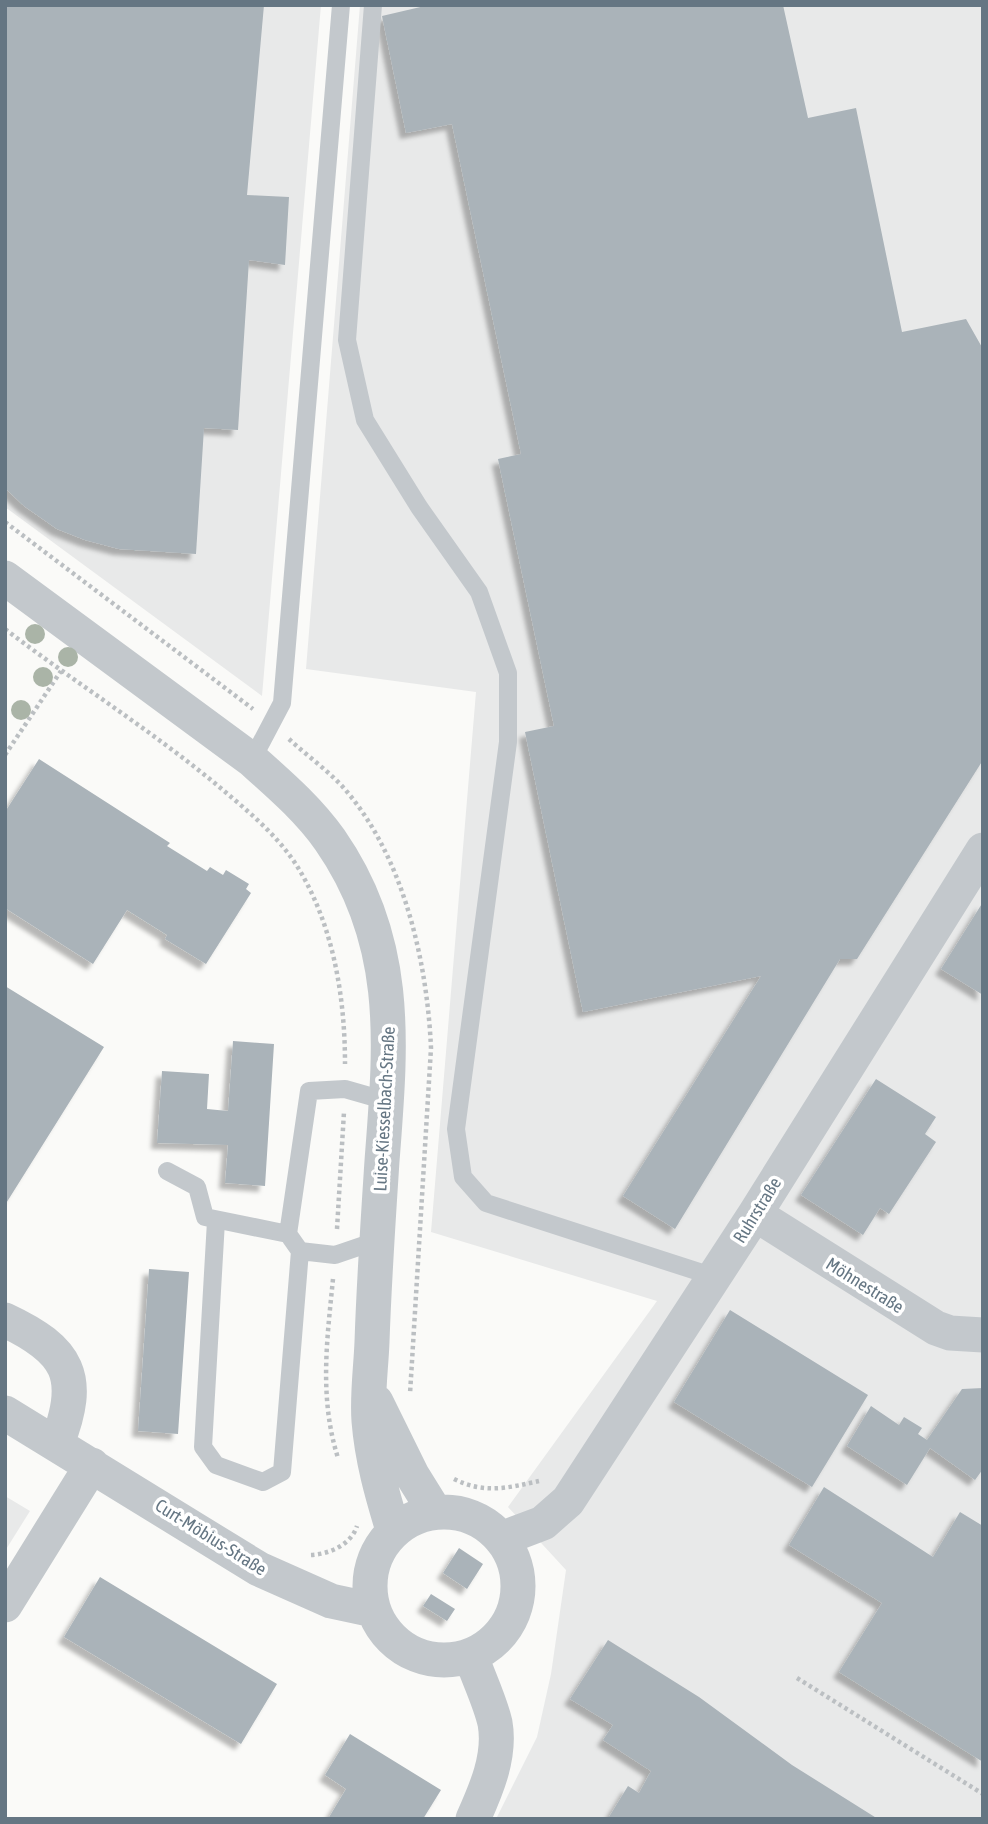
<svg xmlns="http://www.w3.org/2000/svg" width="988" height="1824" viewBox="0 0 988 1824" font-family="'Asap Condensed',sans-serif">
  <defs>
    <filter id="shadow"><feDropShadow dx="-6" dy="6" stdDeviation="2" flood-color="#0004"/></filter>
  </defs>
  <rect width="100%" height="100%" fill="#fafaf8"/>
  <!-- built -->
  <path fill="#e8e9e9" d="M5,5H321L262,696L5,507Z
    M360,5H983V1819H496L537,1737L551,1674L566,1570L508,1507L657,1301L431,1232L476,692L306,669Z
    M5,1496L30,1511L5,1551Z"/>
  <!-- building -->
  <path fill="#aab3b9" filter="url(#shadow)" d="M5,5H264L247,195L289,197L285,265L249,260L238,430L204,428L196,554L119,549L85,540L57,529L24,506L5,488Z
    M429,5H783L808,118L856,108L902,332L966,319L983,349V760L857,959H840L675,1229L623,1196L761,976L583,1012L525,732L554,726L498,459L521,454L452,124L406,133L382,16Z
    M39,759L170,843L167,846L207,871L210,867L223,875L226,870L249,884L246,889L251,893L206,964L165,939L167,935L127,910L93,964L5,908V812Z
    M983,902V995L941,969Z
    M5,986L104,1047L5,1205Z
    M233,1041L274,1044L265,1186L225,1183L228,1145L157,1143L162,1071L209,1074L207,1109L228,1111Z
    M876,1079L936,1117L925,1134L936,1142L889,1214L880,1208L863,1235L801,1195Z
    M149,1269L189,1272L178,1434L138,1431Z
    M730,1310L868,1395L812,1487L674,1402Z
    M983,1388V1469L975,1480L930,1448L907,1485L847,1446L871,1406L899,1425L904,1417L922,1428L918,1434L927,1440L962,1389Z
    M824,1487L933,1557L960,1512L983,1526V1762L839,1672L882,1603L789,1545Z
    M459,1548L483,1564L467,1589L443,1573Z
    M100,1577L277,1684L241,1744L64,1637Z
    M431,1594L455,1609L447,1621L423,1606Z
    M608,1640L699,1697L792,1765L878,1819L609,1817L628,1786L639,1793L651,1771L603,1740L613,1725L570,1699Z
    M350,1734L441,1790L423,1819H328L346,1789L325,1775Z"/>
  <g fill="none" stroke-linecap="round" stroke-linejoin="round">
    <!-- path -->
    <path stroke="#bbbfc2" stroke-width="4.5" stroke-dasharray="3.5 3.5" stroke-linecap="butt" d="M5,522L253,709
      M5,629C77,684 154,732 223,790C249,812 278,836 297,866C333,924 345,996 345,1064
      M289,739C306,755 326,769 342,786C403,854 427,960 431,1048L410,1394
      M5,755L61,671
      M337,1229L344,1112
      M333,1279C327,1340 319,1398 338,1458
      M454,1479C484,1494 508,1488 539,1481
      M311,1555C329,1554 351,1545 357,1526
      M797,1678L983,1794"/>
    <!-- service -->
    <path stroke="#c3c8cc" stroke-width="18" d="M373,5L347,340L365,420L419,507L479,592L508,673V742L456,1129L463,1177L486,1203L715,1277
      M252,760L282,703L341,5
      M167,1171L197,1187L205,1217L288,1234L300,1251L335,1255L376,1241
      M216,1221L203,1447L216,1465L263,1482L282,1472L300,1251
      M288,1234L309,1091L345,1089L387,1101"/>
    <!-- minor -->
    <path stroke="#c3c8cc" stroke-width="35" d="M5,578L252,760C280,785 308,809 330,840C401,942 391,1044 382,1161C378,1222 374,1281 372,1342C371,1368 367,1395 369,1421C372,1459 382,1494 393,1530
      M755,1214L936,1328L950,1333L983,1335
      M5,1320C69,1350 83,1377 57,1443
      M376,1402L412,1475L435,1512
      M5,1413L259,1569L331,1601L373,1610
      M370 1586a74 74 0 1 1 148 0a74 74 0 1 1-148 0Z
      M501,1539L543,1523L568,1501L755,1214L983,850
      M5,1605L92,1465
      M471,1656C478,1677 490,1701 495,1723C501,1756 486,1790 473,1819"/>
  </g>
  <!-- trees -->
  <g fill="#aab4a7">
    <circle cx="35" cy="634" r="10"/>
    <circle cx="68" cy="657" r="10"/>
    <circle cx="43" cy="677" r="10"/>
    <circle cx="21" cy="710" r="10"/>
  </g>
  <g text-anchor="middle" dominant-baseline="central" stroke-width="7" stroke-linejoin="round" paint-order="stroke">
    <!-- street labels -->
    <g font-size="18" fill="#657683" stroke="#fff">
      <text transform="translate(384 1109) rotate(-87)">Luise-Kiesselbach-Straße</text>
      <text transform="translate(757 1210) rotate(-58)">Ruhrstraße</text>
      <text transform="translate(865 1285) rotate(32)">Möhnestraße</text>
      <text transform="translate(211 1537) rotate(32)">Curt-Möbius-Straße</text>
    </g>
  </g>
  <!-- border -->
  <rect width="988" height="1824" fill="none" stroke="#657683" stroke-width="14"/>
</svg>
